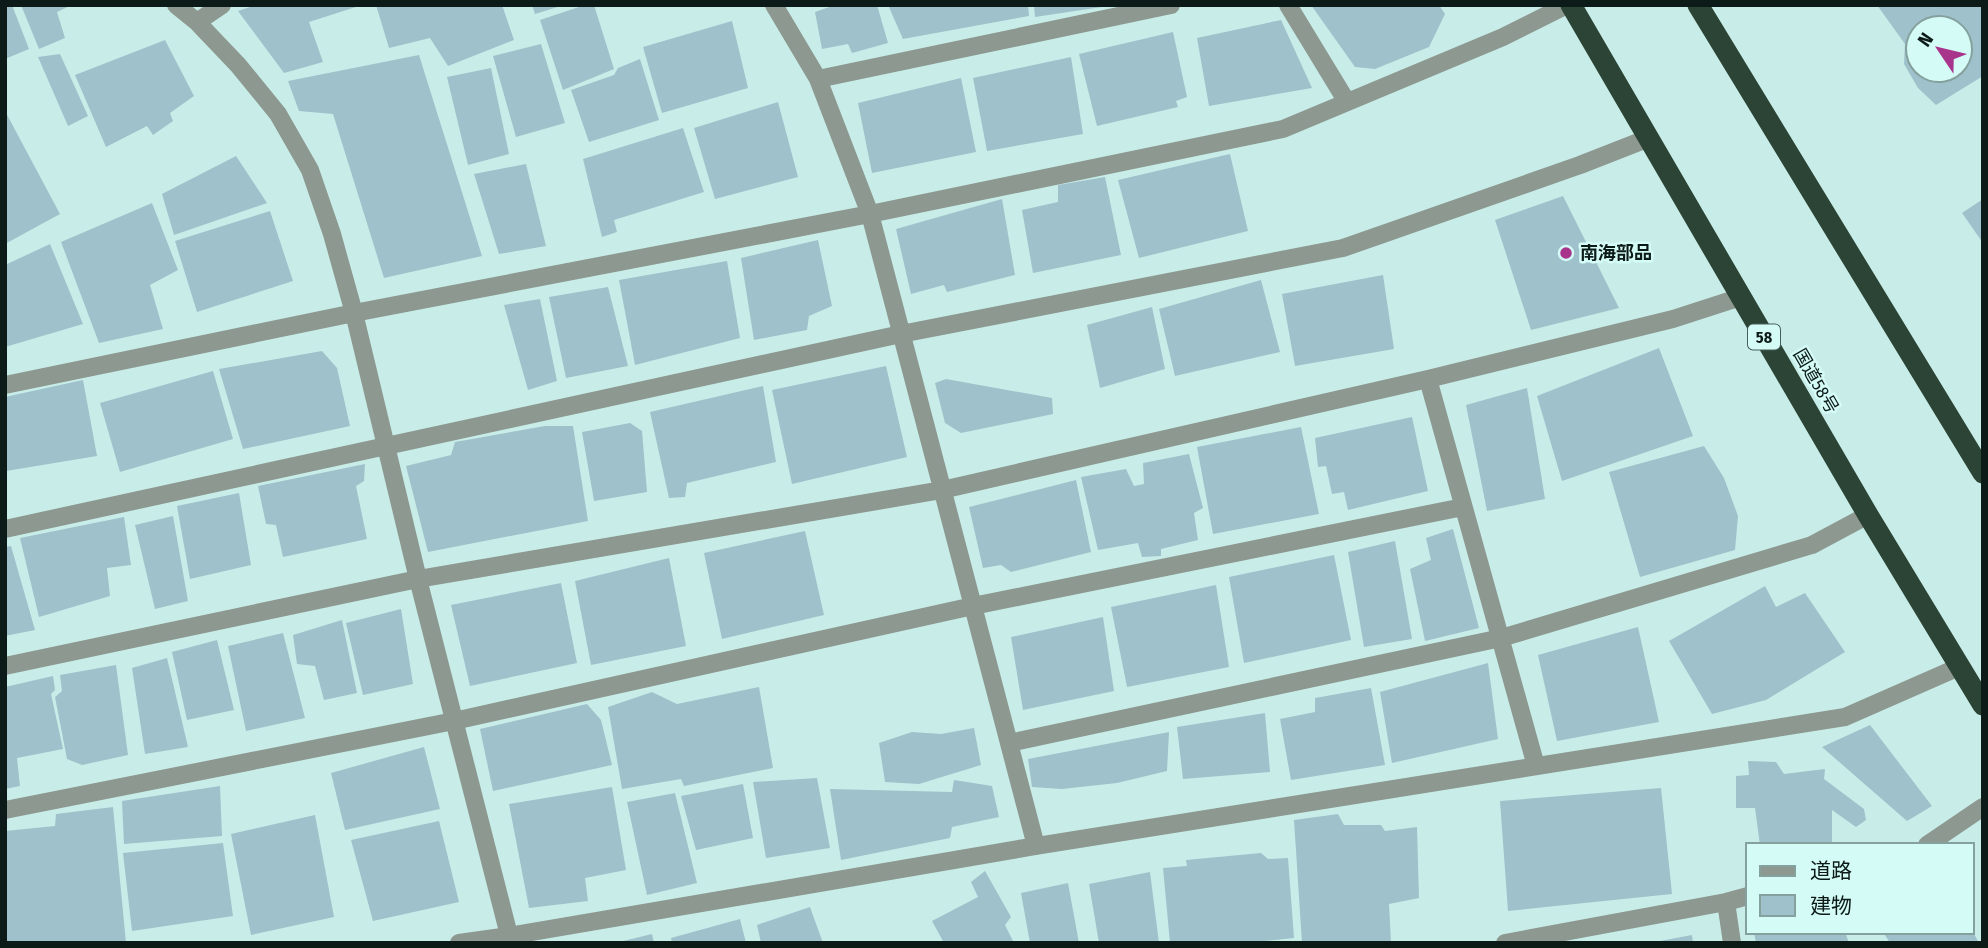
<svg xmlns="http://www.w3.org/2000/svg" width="1988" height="948" viewBox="0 0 1988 948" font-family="'Fira Sans Condensed','Noto Sans JP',sans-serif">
  <rect width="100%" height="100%" fill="#c8ede8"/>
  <!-- building -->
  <path fill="#9fc1cb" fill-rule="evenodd" d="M5,5H12L29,49L5,59Z
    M21,5H72L57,12L65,38L39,49Z
    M256,5H359V6L309,22L323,62L284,73L238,11Z
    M376,5H502L514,40L448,66L430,38L389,48Z
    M532,5H561V6L535,14Z
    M585,5H594L614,69L563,90L540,20Z
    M835,5H877L888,43L852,53L848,44L822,49L815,12Z
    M888,5H1028L1029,16L903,39Z
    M1034,5H1102V7L1035,17Z
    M1311,5H1439L1445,14L1429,47L1375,69L1355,67Z
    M1877,5H1983V76L1936,105L1918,88L1904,64L1905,44ZM1918,28H1960V70H1918Z
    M1281,20L1312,88L1209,106L1197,38Z
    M732,21L748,88L662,113L643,47Z
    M1173,32L1187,97L1176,101L1178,107L1097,126L1079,54Z
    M165,40L194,96L170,113L173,121L153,135L147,126L106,147L75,75Z
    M541,44L565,123L516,137L493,56Z
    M60,54L88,116L68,126L38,57Z
    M419,55L482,256L384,278L333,114L299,111L288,81Z
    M1071,57L1083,134L987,151L973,78Z
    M640,59L659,120L589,142L571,90L614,75L618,68Z
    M491,68L509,154L468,165L447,77Z
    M961,78L976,152L872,173L858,103Z
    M778,102L798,177L715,199L694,128Z
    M5,111L60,214L5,244Z
    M683,128L704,192L614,220L617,232L602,237L583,159Z
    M1230,154L1248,231L1139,258L1118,180Z
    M236,156L267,203L174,235L162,194Z
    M526,164L546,246L499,254L474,174Z
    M1105,177L1121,255L1033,273L1022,210L1058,202V185Z
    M1563,196L1619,308L1531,330L1495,220Z
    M1002,199L1015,275L947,292L944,285L911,294L896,229Z
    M1983,199V243L1962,213Z
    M152,203L178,270L150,285L163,329L99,343L61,242Z
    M270,211L293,281L197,312L175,241Z
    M818,240L832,306L809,316L807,330L754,340L741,258Z
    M50,244L83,324L5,347V265Z
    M727,261L740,338L635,365L619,280Z
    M1383,275L1394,349L1295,366L1282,294Z
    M1261,280L1280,352L1175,376L1159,309Z
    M608,287L628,366L566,378L549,297Z
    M540,299L557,381L528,390L504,305Z
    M1152,307L1165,369L1100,388L1087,325Z
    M1659,348L1693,436L1562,481L1537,396Z
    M322,351L337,368L350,426L243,449L219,369Z
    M886,366L907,457L792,484L772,390Z
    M213,371L233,439L120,472L100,403Z
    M946,379L1052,398L1053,414L961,433L945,423L935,383Z
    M83,380L97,456L6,471L5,397Z
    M763,386L776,462L687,483L685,497L669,498L650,412Z
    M1527,388L1545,499L1487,511L1466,405Z
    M1412,417L1428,491L1348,510L1344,492L1332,494L1326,466L1318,467L1315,438Z
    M630,423L642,431L647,492L594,501L582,432Z
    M545,426H573L588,521L428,552L406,466L451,455L455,442Z
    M1301,427L1319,514L1213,534L1197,447Z
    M1704,446L1724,478L1738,516L1735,550L1640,577L1609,472Z
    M1189,454L1203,508L1194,513L1198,540L1161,549V556L1142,557L1138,543L1098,550L1081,477L1126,469L1134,486L1144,484L1143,463Z
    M365,464L364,481L356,486L367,539L283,557L276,525L266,524L258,486Z
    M1076,480L1091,552L1011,572L1001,565L983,568L969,507Z
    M239,493L251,565L190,579L177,506Z
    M173,516L188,601L155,609L135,525Z
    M124,517L131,565L107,568L110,596L39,617L20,538Z
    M1453,529L1479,628L1425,641L1410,569L1431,560L1426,538Z
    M805,531L824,615L722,639L704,553Z
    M1395,541L1412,639L1364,647L1348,552Z
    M11,546L35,630L5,636V547Z
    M1334,555L1351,640L1244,663L1229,577Z
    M669,558L686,646L591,665L575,581Z
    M561,583L577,663L470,686L451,605Z
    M1216,585L1229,667L1127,687L1111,607Z
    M1765,586L1776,607L1805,593L1845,652L1766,700L1712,714L1669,641Z
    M401,609L413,684L363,695L346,623Z
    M1103,617L1114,691L1023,710L1011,637Z
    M342,620L357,693L324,700L315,666L297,664L293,635Z
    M1638,627L1659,722L1557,741L1538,655Z
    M283,633L305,718L246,731L228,646Z
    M217,640L234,710L187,720L172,652Z
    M167,658L188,747L145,754L132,668Z
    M1488,663L1498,739L1392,763L1380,692Z
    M116,665L128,755L82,765L67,759L55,697L62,691L60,675Z
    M53,676L55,690L51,694L63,749L17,758L20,786L5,789V687Z
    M759,687L773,768L684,786L681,779L622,789L608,707L652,692L677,704Z
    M1371,688L1385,765L1291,780L1280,719L1315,712V698Z
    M587,704L601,720L612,765L493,791L480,729Z
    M1265,713L1270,772L1183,779L1177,727Z
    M1870,725L1932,806L1907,821L1822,747Z
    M974,728L981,765L919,784L885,782L879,743L912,732L941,734Z
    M1169,732L1167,771L1117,783L1062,789L1032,787L1028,759Z
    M424,747L440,809L345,830L331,773Z
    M1748,761L1776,762L1784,774L1825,769L1824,779L1864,809L1866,820L1856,827L1832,810V845H1760L1755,808H1736V776L1749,775Z
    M817,778L830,848L766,858L753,782Z
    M954,780L992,786L999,817L952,827L950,838L841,860L830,789L952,792Z
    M743,784L753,838L696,850L681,796Z
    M220,786L222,836L124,844L122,801Z
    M612,787L626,870L585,878L588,901L529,908L509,804Z
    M1661,788L1672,894L1508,911L1500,801Z
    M675,793L697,883L647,895L627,802Z
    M113,807L126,943H5V831L55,826L56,814Z
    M1338,814L1344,825H1381L1385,831L1417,827L1419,898L1389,904L1391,943H1302L1294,820Z
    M315,815L334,917L251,935L231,834Z
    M439,821L459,902L373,921L351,840Z
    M223,843L233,916L132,931L123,853Z
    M1261,853L1268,859L1288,858L1294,938L1244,943H1170L1163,868L1187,866L1186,860Z
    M985,871L1011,917L1005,925L1014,943H944L932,921L978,897L971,882Z
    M1150,872L1159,943H1099L1089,884Z
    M1068,883L1079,943H1030L1021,893Z
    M810,907L823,943H761L757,925Z
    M740,919L746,943H672L671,938Z
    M1754,932H1845L1849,943H1756Z
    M1883,932H1973L1979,943H1890Z
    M652,934L654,943H619V942Z
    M1692,935L1693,943H1660V941Z"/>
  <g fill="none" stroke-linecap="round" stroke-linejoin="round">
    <!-- street -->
    <path stroke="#8c9890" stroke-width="18" d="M176,5L197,22L238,65L278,114L310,170L332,234L354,313L418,579L511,943
      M774,5L818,79L1171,5
      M1288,5L1347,102
      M197,22L222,5
      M818,79L870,214L1036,846
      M1428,379L1536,766
      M5,385L354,313L870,214L1283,129L1503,37L1567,5
      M5,529L901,334L1343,248L1580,165L1649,138
      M5,666L418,579L942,490L1428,379L1673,319L1741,297
      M1009,743L1501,638L1812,545L1868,515
      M5,810L454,721L973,606L1463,507
      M1927,845L1983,807
      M1726,902L1732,943
      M459,943L509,936L1036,846L1845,717L1959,667
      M1505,943L1726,902L1748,896"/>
    <!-- highway -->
    <path stroke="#2c4435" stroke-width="21" d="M1571,5L1868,515L1983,705
      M1698,5L1983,473"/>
  </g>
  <!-- markers -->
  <circle fill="#a9348c" stroke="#d5fbf6" stroke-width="2.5" cx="1566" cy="253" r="7"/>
  <g text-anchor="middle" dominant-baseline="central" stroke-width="5" stroke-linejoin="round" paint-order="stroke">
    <!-- shield labels -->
    <rect fill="#d5fbf6" stroke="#485e5b" stroke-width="2" x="1748" y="324.5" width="32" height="25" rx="5"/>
    <g font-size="16" font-weight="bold" fill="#0c1a18">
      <text x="1764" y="337">58</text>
    </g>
    <!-- poi labels -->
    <g font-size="18" font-weight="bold" fill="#0c1a18" stroke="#d5fbf6" text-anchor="start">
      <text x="1580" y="253">南海部品</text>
    </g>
    <!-- street labels -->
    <g font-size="18" fill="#0c1a18" stroke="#d5fbf6">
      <text transform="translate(1816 381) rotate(60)">国道58号</text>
    </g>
  </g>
  <!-- border -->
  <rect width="1988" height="948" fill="none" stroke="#0c1a18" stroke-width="14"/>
  <!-- legend -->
  <rect x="1746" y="843" width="228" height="91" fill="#d5fbf6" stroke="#85a19d" stroke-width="2"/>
  <rect x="1760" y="866" width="35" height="10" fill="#8c9890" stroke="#85a19d" stroke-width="2"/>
  <text x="1810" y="878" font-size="21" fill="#0c1a18">道路</text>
  <rect x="1760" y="895" width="35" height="21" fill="#9fc1cb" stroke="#85a19d" stroke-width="2"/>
  <text x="1810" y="913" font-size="21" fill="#0c1a18">建物</text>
  <!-- north arrow -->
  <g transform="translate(1939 49) rotate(305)"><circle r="33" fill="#d5fbf6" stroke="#85a19d" stroke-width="2"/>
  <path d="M0-5L12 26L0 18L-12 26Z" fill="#a9348c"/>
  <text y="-10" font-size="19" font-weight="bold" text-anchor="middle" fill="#0c1a18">N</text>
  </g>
</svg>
